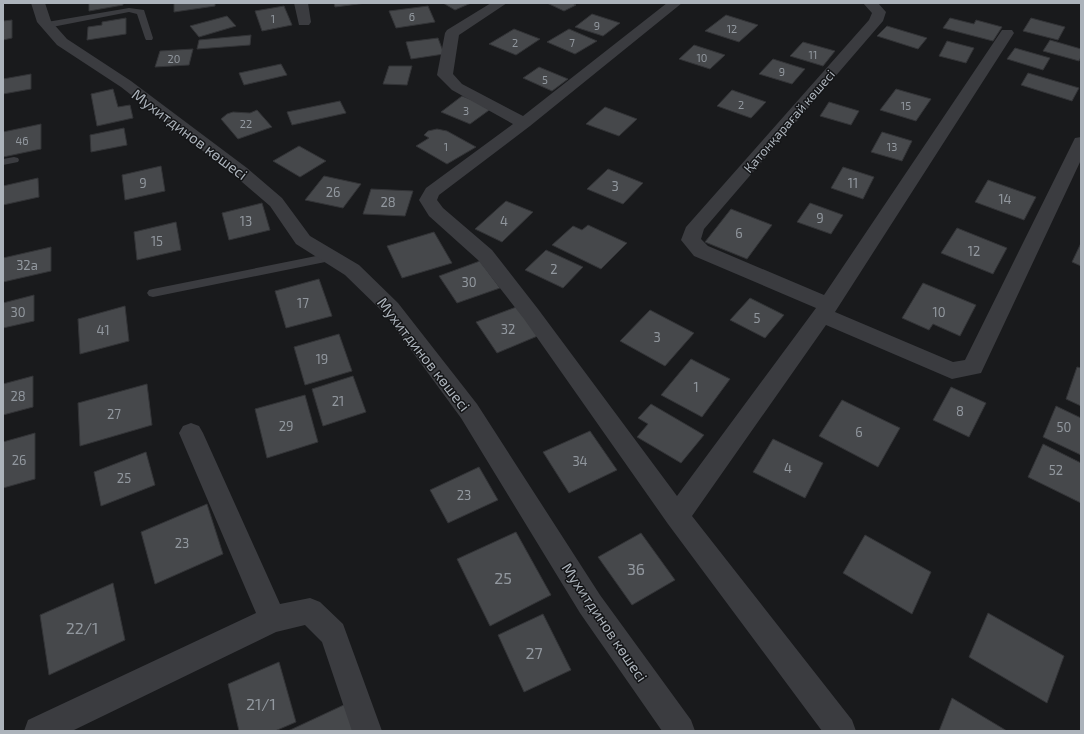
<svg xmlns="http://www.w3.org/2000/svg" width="1084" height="734" viewBox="0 0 1084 734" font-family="'Exo 2',sans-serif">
  <rect width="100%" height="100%" fill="#191a1c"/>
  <!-- building -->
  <path fill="#46484b" stroke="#333437" d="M89,3H123V5L89,11Z
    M174,3H215V6L174,12Z
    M334,3H366L335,7Z
    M443,3H471L455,10Z
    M547,3H572L576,5L564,11Z
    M284,6L292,25L262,31L255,11Z
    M428,6L435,22L396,28L389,11Z
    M592,14L620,23L603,36L575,27Z
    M726,15L758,25L739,42L705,31Z
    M227,16L236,26L199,37L190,26Z
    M126,18V34L87,40L88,27L102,25V22Z
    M950,18L974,24L976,20L1002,27L993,41L943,28Z
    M1031,18L1065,27L1058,40L1023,31Z
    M12,20V38L3,40V21Z
    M887,26L927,38L918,49L877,36Z
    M514,29L540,39L516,55L489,44Z
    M569,29L597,41L575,54L547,42Z
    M251,35L250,45L197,49L199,40Z
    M438,38L444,54L411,59L406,42Z
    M1050,40L1081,49V57L1079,61L1043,51Z
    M947,41L974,48L966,63L939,56Z
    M803,42L835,51L823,66L790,56Z
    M694,45L725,55L710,69L679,59Z
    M1015,48L1050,58L1043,70L1007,59Z
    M193,49L189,65L155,67L160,51Z
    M773,59L805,69L792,84L759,74Z
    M281,64L287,75L244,85L239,73Z
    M389,66H412L407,85L383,84Z
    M539,67L568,79L552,91L523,78Z
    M1028,73L1079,88L1072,101L1021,85Z
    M31,74V89L3,94V79Z
    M113,89L118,107L130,105L133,118L97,126L91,94Z
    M896,89L931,99L916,121L880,110Z
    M732,90L766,102L751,118L717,106Z
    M462,96L492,108L470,124L441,112Z
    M340,101L346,113L292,125L287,112Z
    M829,102L859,111L851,125L820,116Z
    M605,107L637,119L619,136L586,124Z
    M257,110L272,127L238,139L221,119L227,114L233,112L250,113Z
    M41,124V149L3,157V132Z
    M124,128L127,145L91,152L90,135Z
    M437,129L447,131L476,147L447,164L416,146L429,138L424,135L428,131Z
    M882,132L912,141L902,161L871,152Z
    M299,146L326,161L300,177L273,161Z
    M161,166L165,191L125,200L122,175Z
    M843,167L874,177L863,199L831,188Z
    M608,169L643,183L623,204L587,189Z
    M324,176L361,184L343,208L305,200Z
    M38,178L39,197L3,205V186Z
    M988,180L1036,197L1024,220L975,202Z
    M371,189L413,191L405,216L363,214Z
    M506,201L533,212L502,242L475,229Z
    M262,203L270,230L229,240L222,213Z
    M810,203L843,215L831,234L797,222Z
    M731,209L772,225L747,259L705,242Z
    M176,222L181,250L137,260L134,232Z
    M588,225L627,243L601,269L552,245L573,226L582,230Z
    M957,228L1007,248L993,274L941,253Z
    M434,232L452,263L402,278L387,246Z
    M1081,243V266L1072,262Z
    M51,247V271L3,282V258Z
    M546,250L583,267L563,288L525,270Z
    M480,261L500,288L457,303L439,276Z
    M319,279L332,316L286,328L275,291Z
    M923,283L976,305L960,336L933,324L929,330L902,318Z
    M34,295V321L3,328V303Z
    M750,298L784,315L765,338L730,320Z
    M125,306L129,341L80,354L78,319Z
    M519,306L540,335L497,353L476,322Z
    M650,310L694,333L665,366L620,341Z
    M339,334L352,371L305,385L294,347Z
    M691,359L730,379L702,417L661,395Z
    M1077,367L1081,368V406L1066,399Z
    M33,376V407L3,415V384Z
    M353,376L366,412L323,426L312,389Z
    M147,384L152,425L80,446L78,403Z
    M951,387L986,403L969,437L933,420Z
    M305,395L318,442L267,458L255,409Z
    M842,400L900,428L878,467L819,436Z
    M651,404L704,435L681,463L637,437L648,424L638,418Z
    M1056,406L1081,418V455L1043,437Z
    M590,431L617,470L569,493L543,452Z
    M35,433V479L3,488V442Z
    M773,439L823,463L805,498L753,472Z
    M1043,444L1081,463V503L1028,477Z
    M146,452L155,485L101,506L94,472Z
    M479,467L498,500L448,523L430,490Z
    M207,504L223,554L155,584L141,532Z
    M516,532L551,595L490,626L457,559Z
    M641,533L675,580L632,605L598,557Z
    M865,535L931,572L912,614L843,573Z
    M113,583L125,640L49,675L40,615Z
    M988,613L1064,656L1047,703L969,657Z
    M543,614L571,670L524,692L498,635Z
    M279,662L296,722L275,731H239L228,684Z
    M952,698L1007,731H939Z
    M348,703L357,731H288Z"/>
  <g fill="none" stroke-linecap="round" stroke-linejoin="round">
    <!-- lane -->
    <path fill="#3b3c40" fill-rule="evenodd" d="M129,8L144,10L153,38L152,40H146L145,38L137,14L129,12L47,28L43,25L47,22Z
      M14,157L18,158L19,160L18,162L3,165V159Z
      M331,253L337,257L335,260L153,297L149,296L147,293L149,290L153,289Z"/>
    <!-- street -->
    <path fill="#3b3c40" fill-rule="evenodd" d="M31,3H45L51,21L67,39L131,81L247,168L282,198L310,236L359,265L398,303L477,404L600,595L691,720L695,731H662L580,613L461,418L384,313L345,275L296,244L270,206L235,176L121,87L57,45L37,22Z
      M294,3H308L311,22L309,25H299Z
      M491,3H507L459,35L453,74L462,84L523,116L667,3H682L530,126L439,195L437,200L443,208L492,250L538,309L677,496L816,308L694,256L681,240L686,227L869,20L872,13L863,3H878L886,12L883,21L704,229L701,239L708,246L824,295L1002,30H1012L1014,33L835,312L953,362L965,360L1073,142L1075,138L1081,137V160L981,373L952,379L826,325L692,516L852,720L856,731H822L668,524L524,319L478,260L429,216L419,200L426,188L513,124L452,90L437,75L445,33L447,30Z
      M191,423L199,426L203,433L280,604L310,598L320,602L343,624L382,731H352L322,642L305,625L276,632L72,731H24L28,720L256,613L179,433L183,426Z"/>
  </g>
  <g text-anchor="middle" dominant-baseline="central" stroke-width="3" stroke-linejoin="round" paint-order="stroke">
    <!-- far-number labels -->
    <g font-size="11" fill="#92989f">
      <text x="412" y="16">6</text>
      <text x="273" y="18">1</text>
      <text x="597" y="25">9</text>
      <text x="732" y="28">12</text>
      <text x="515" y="42">2</text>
      <text x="572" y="42">7</text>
      <text x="813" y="54">11</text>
      <text x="702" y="57">10</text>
      <text x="174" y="58">20</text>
      <text x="782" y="71">9</text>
      <text x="545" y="79">5</text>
      <text x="741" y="104">2</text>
      <text x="906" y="105">15</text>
      <text x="466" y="110">3</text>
      <text x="246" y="123">22</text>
      <text x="22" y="140">46</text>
      <text x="446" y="146">1</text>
      <text x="892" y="146">13</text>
    </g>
    <!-- far-street labels -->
    <g font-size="13" fill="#acb3bb" stroke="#141517">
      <text transform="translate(789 121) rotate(-49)">Қатонқарағай көшесі</text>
    </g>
    <!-- number labels -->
    <g font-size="13" fill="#92989f">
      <text x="143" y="183">9</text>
      <text x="853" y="183">11</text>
      <text x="615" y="186">3</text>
      <text x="333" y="192">26</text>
      <text x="1005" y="199">14</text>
      <text x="388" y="202">28</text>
      <text x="820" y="218">9</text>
      <text x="246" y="221">13</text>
      <text x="504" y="221">4</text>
      <text x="739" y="233">6</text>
      <text x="157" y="241">15</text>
      <text x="974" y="251">12</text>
      <text x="27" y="265">32а</text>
      <text x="554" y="269">2</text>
      <text x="469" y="282">30</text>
      <text x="303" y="303">17</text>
      <text x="18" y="312">30</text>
      <text x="939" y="312">10</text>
      <text x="757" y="318">5</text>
      <text x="508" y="329">32</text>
      <text x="103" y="330">41</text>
      <text x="657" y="337">3</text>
      <text x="322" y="359">19</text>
      <text x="696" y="387">1</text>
      <text x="18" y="396">28</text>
      <text x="338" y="401">21</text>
      <text x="960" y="411">8</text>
      <text x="114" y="414">27</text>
      <text x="286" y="426">29</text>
      <text x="1064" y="427">50</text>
      <text x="859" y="432">6</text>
      <text x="19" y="460">26</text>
      <text x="580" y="461">34</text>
      <text x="788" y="468">4</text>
      <text x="1056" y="470">52</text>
      <text x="124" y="478">25</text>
      <text x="464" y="495">23</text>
      <text x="182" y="543">23</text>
    </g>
    <!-- street labels -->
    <g font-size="15" fill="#acb3bb" stroke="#141517">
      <text transform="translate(190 134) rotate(37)">Мухитдинов көшесі</text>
      <text transform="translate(424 354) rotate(52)">Мухитдинов көшесі</text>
      <text transform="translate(605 622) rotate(56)">Мухитдинов көшесі</text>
    </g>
    <!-- near-number labels -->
    <g font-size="16" fill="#92989f">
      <text x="636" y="568">36</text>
      <text x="503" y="577">25</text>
      <text x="82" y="627">22/1</text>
      <text x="534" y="652">27</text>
      <text x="261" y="703">21/1</text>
    </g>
  </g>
  <!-- border -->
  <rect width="1084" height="734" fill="none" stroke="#acb3bb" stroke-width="8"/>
</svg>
